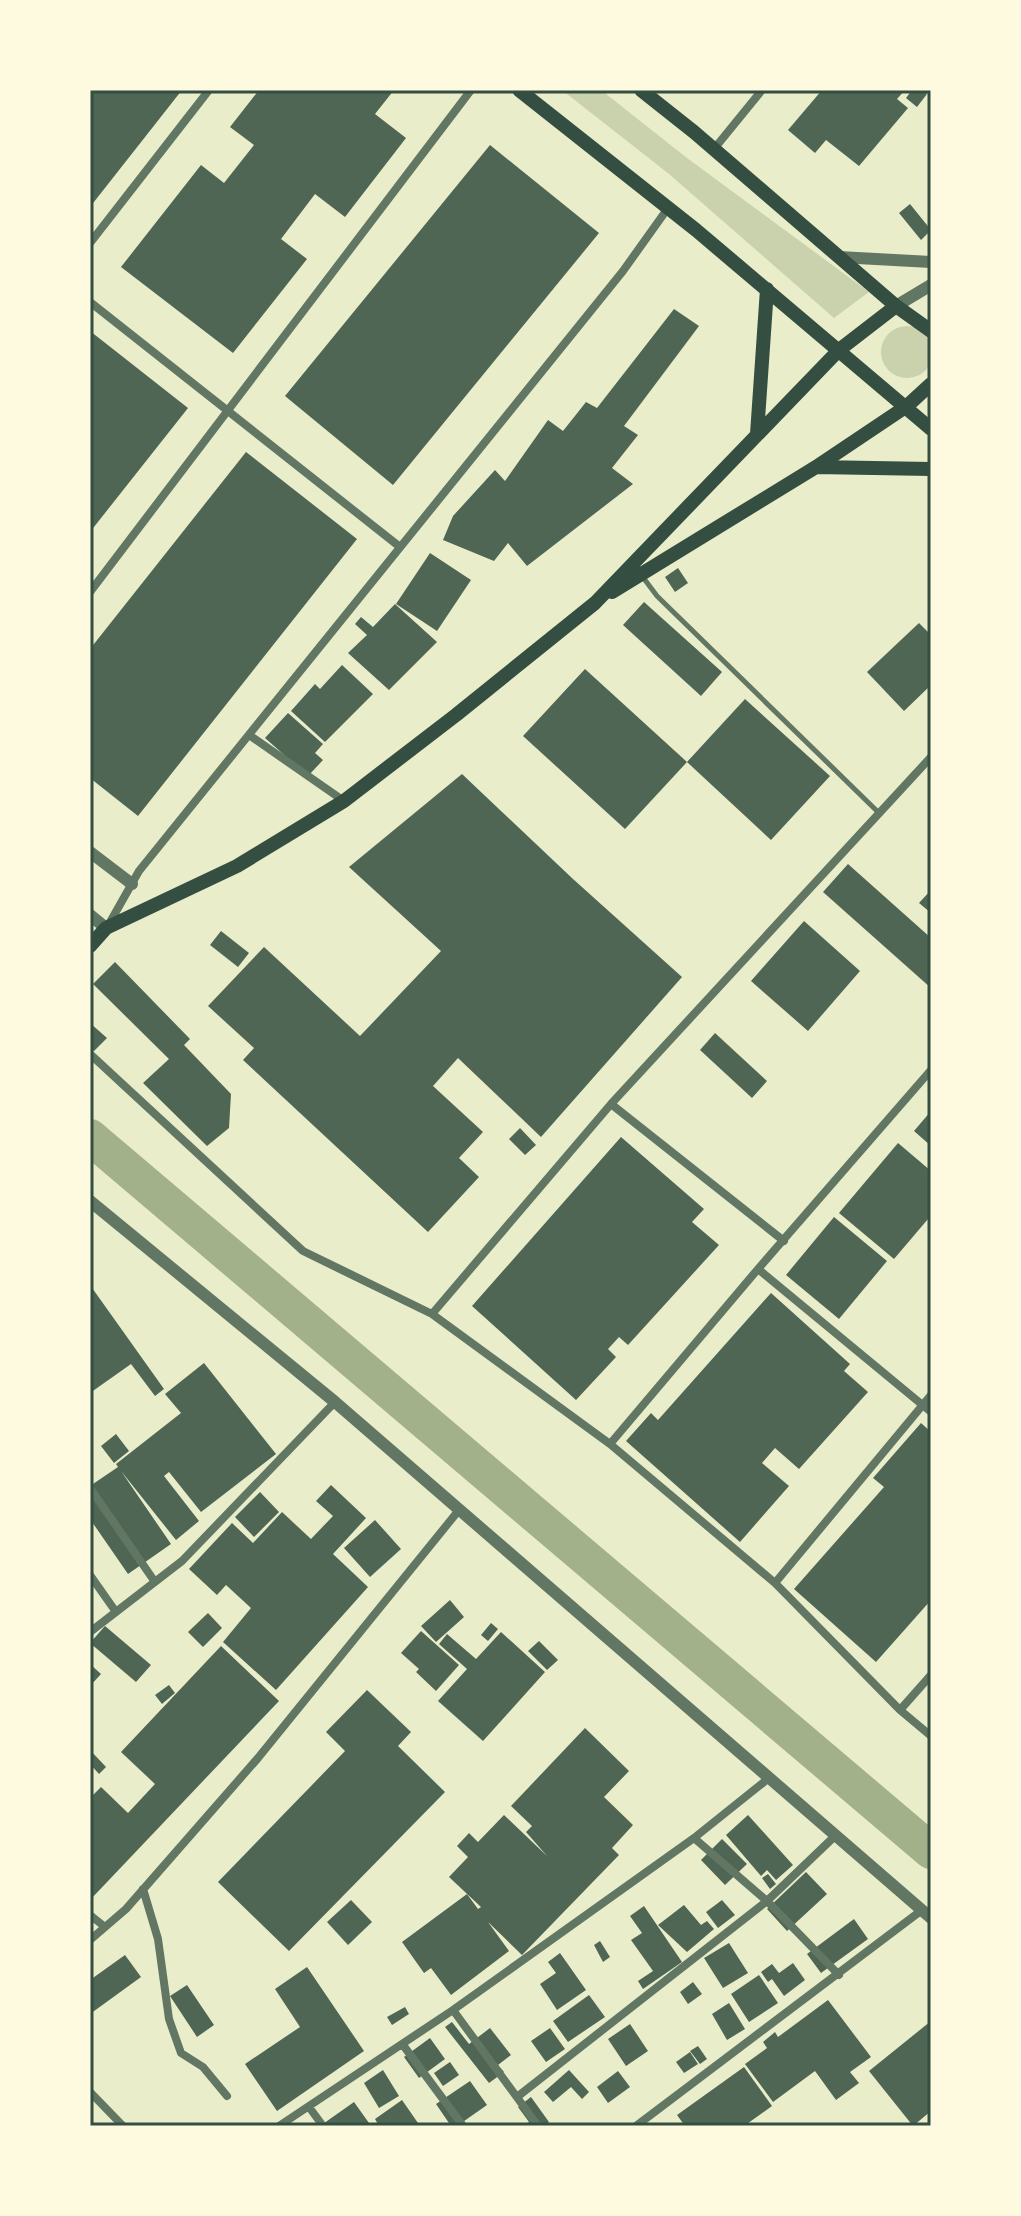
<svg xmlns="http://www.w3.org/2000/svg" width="1021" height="2216" viewBox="0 0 1021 2216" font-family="'Zilla Slab',serif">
  <rect width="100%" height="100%" fill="#e9edc9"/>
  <!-- green -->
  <path fill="#cad2ad" d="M562,90H601L687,158L869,292L834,318L669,174Z
    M881 352a26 26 0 1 1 52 0a26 26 0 1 1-52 0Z"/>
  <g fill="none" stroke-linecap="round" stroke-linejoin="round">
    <!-- river -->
    <path stroke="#a3b18a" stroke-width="36" d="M90,1137L931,1851"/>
  </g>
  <!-- building -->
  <path fill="#4f6655" d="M90,90H182L90,207Z
    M259,90H394L375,114L406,138L345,217L315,194L281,239L307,259L233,353L121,267L201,165L224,183L254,145L230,127Z
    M822,90H905L897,99L908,108L859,166L826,140L815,153L788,130Z
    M912,90H922L927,94L917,107L906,98Z
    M490,145L599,233L393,485L285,396Z
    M910,204L931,230L921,240L899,213Z
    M674,309L699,326L624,426L638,435L612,468L633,484L527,566L508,543L494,561L443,540L453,516L495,470L505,481L548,420L563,431L586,402L597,408Z
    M90,331L188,408L90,532Z
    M246,452L357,539L138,816L90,778V649Z
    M430,553L471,580L437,631L396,604Z
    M678,568L688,583L675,592L665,577Z
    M644,602L722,672L701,696L623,625Z
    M395,604L437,642L389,690L348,653L367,635L355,624L361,617L373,627Z
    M919,623L931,635V685L904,711L867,672Z
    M342,665L373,694L325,742L291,711L315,684L320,689Z
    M585,669L687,762L625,829L523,736Z
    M745,699L830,776L771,840L687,762Z
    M288,713L323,744L315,753L323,760L308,776L265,738Z
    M462,774L573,879L682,977L541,1137L458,1058L433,1086L483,1132L459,1158L479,1177L428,1232L243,1060L254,1048L208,1006L264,947L360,1036L441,951L349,867Z
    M848,864L931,938V988L823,892Z
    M931,890V913L919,903Z
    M804,921L860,971L808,1031L751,981Z
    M221,931L249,953L238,967L210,945Z
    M115,962L190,1039L184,1045L231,1094L229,1128L207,1146L143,1083L169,1059L93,984Z
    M90,1023L107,1038L94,1051L90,1048Z
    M715,1033L767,1081L752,1098L700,1050Z
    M931,1111V1146L914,1131Z
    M520,1128L536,1145L525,1155L509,1139Z
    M621,1137L704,1209L692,1222L719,1245L628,1345L619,1337L608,1349L616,1357L576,1400L472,1306Z
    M898,1143L931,1171V1222L928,1219L894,1259L839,1213Z
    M834,1217L887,1261L839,1319L786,1275Z
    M90,1285L164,1389L155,1396L131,1364L90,1393Z
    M771,1293L850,1364L844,1371L868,1392L799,1469L775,1448L762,1463L789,1486L740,1542L626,1441L651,1413L658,1420Z
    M204,1363L276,1454L201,1512L169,1472L164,1476L199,1521L176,1540L121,1471L171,1544L128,1574L90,1519V1486L118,1467L116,1464L181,1413L165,1394Z
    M921,1423L931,1432V1600L876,1662L794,1589L884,1487L873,1478Z
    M116,1434L129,1451L114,1463L101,1446Z
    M331,1485L366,1518L333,1554L368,1587L276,1690L223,1642L251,1608L226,1585L217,1595L189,1569L232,1523L253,1543L282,1512L311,1539L333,1516L316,1501Z
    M260,1492L279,1512L254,1537L235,1517Z
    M375,1520L401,1549L370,1577L344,1548Z
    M450,1600L464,1617L436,1642L421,1626Z
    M208,1613L222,1628L203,1647L188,1632Z
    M491,1623L498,1629L488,1641L481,1635Z
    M105,1626L151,1665L136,1682L90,1643Z
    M421,1631L459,1665L436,1691L416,1672L419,1669L401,1653Z
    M501,1632L545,1672L483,1741L438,1701L467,1669L439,1644L447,1634L476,1659Z
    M539,1641L558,1660L547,1670L528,1651Z
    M221,1646L279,1701L90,1900V1798L101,1787L128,1813L155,1784L121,1752Z
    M90,1664L101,1674L90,1686Z
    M169,1685L175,1693L162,1704L155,1695Z
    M367,1690L411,1732L398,1746L445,1792L289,1951L218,1882L345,1751L326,1732Z
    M585,1728L629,1771L604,1797L633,1825L612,1848L619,1855L522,1955L488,1922L509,1951L451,1995L431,1968L424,1973L402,1942L467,1894L478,1909L481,1907L449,1877L468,1857L457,1846L469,1833L478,1842L504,1815L547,1856L526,1832L532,1826L511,1806Z
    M90,1750L106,1767L99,1774L90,1764Z
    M748,1815L793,1865L776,1880L767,1870L761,1876L726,1835Z
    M722,1839L747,1864L725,1885L701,1860Z
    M806,1872L827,1894L787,1931L767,1909Z
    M768,1874L776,1884L770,1889L762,1878Z
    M351,1900L372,1922L348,1945L327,1922Z
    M722,1900L735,1915L718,1928L706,1912Z
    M684,1905L701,1925L707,1921L714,1929L687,1952L658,1925Z
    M644,1906L682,1962L643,1989L638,1981L653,1971L631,1940L642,1933L630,1916Z
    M854,1919L868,1939L821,1973L807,1954Z
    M600,1941L610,1957L603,1962L594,1945Z
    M729,1943L748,1973L723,1988L704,1958Z
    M560,1953L586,1990L557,2010L540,1984L556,1973L548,1962Z
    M125,1955L141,1977L90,2014V1980Z
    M793,1963L805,1980L784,1996L772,1979L768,1982L761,1972L772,1964L779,1973Z
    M307,1967L364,2051L277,2111L245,2064L300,2027L275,1989Z
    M759,1975L778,2003L749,2022L731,1994Z
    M693,1982L702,1994L688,2004L680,1992Z
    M187,1985L214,2025L197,2037L170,1996Z
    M589,1995L605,2017L568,2042L553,2021Z
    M828,2000L871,2057L850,2072L859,2083L836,2100L815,2071L773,2102L745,2064L767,2048L763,2042L775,2032L778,2037Z
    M729,2003L745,2029L727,2040L712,2014Z
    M405,2007L409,2014L392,2025L387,2017Z
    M931,2021V2111L913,2126L869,2071Z
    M452,2022L469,2044L490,2028L511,2055L498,2065L504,2072L489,2083L445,2027Z
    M630,2024L648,2051L626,2066L608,2039Z
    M550,2028L565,2049L546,2062L531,2041Z
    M430,2038L445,2059L419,2078L404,2057Z
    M698,2046L707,2059L700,2064L690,2051Z
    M690,2052L698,2064L684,2073L676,2062Z
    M450,2062L459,2075L443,2086L434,2073Z
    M744,2067L772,2106L744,2126H685L677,2115Z
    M383,2070L399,2096L379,2108L364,2083Z
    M569,2070L589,2092L582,2099L571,2087L553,2102L544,2092Z
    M618,2071L630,2087L608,2103L597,2087Z
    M470,2081L487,2105L457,2126H451L436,2104Z
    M531,2097L549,2122L544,2126H523L529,2122L518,2107Z
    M402,2100L418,2123L413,2126H379L375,2119Z
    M354,2102L369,2123L364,2126H320Z"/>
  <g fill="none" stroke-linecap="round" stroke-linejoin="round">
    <!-- service -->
    <path stroke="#617663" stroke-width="5" d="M642,576L657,596L879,813"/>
    <!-- minor -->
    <path stroke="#617663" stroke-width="8" d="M714,149L762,90
      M90,243L209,90
      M90,302L400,547
      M90,592L471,90
      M249,735L344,801
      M109,924L139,871L623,271L668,208
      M90,1054L303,1251L432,1314L610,1444L775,1583L900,1710L931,1736
      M611,1104L784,1241
      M758,1269L931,1412
      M432,1314L611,1104L931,757
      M610,1444L758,1269L931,1070
      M90,1488L155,1582
      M90,1575L116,1612
      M775,1583L931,1395
      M90,1632L182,1561L335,1402
      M900,1710L931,1675
      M694,1838L767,1901L839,1975
      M143,1889L158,1939L169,2019L181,2053L203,2067L227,2096
      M90,1915L105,1927
      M90,1940L126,1909L258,1758L459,1510
      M453,2010L538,2126
      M403,2045L463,2126
      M90,2092L123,2126
      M517,2097L767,1901L836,1835
      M309,2107L323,2126
      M279,2126L453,2010L694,1838L769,1778
      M636,2126L922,1910"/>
    <!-- tertiary -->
    <path stroke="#617663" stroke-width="12" d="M839,257L931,262
      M896,306L931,285
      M90,852L132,884
      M90,915L106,928
      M90,1201L335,1402L931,1918"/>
    <!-- secondary -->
    <path stroke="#344e41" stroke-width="14" d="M519,90L696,230L931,429
      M641,90L694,132L896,306L931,331
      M757,434L767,289
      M816,467L931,469
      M612,592L816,467L907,406L931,384
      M90,946L106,928L237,866L344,801L456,715L595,603L839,350L896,306"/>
  </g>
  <!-- border -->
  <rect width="1021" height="2216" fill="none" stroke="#fefae0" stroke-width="184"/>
  <rect x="92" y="92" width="837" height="2032" fill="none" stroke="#344e41" stroke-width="3"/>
</svg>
